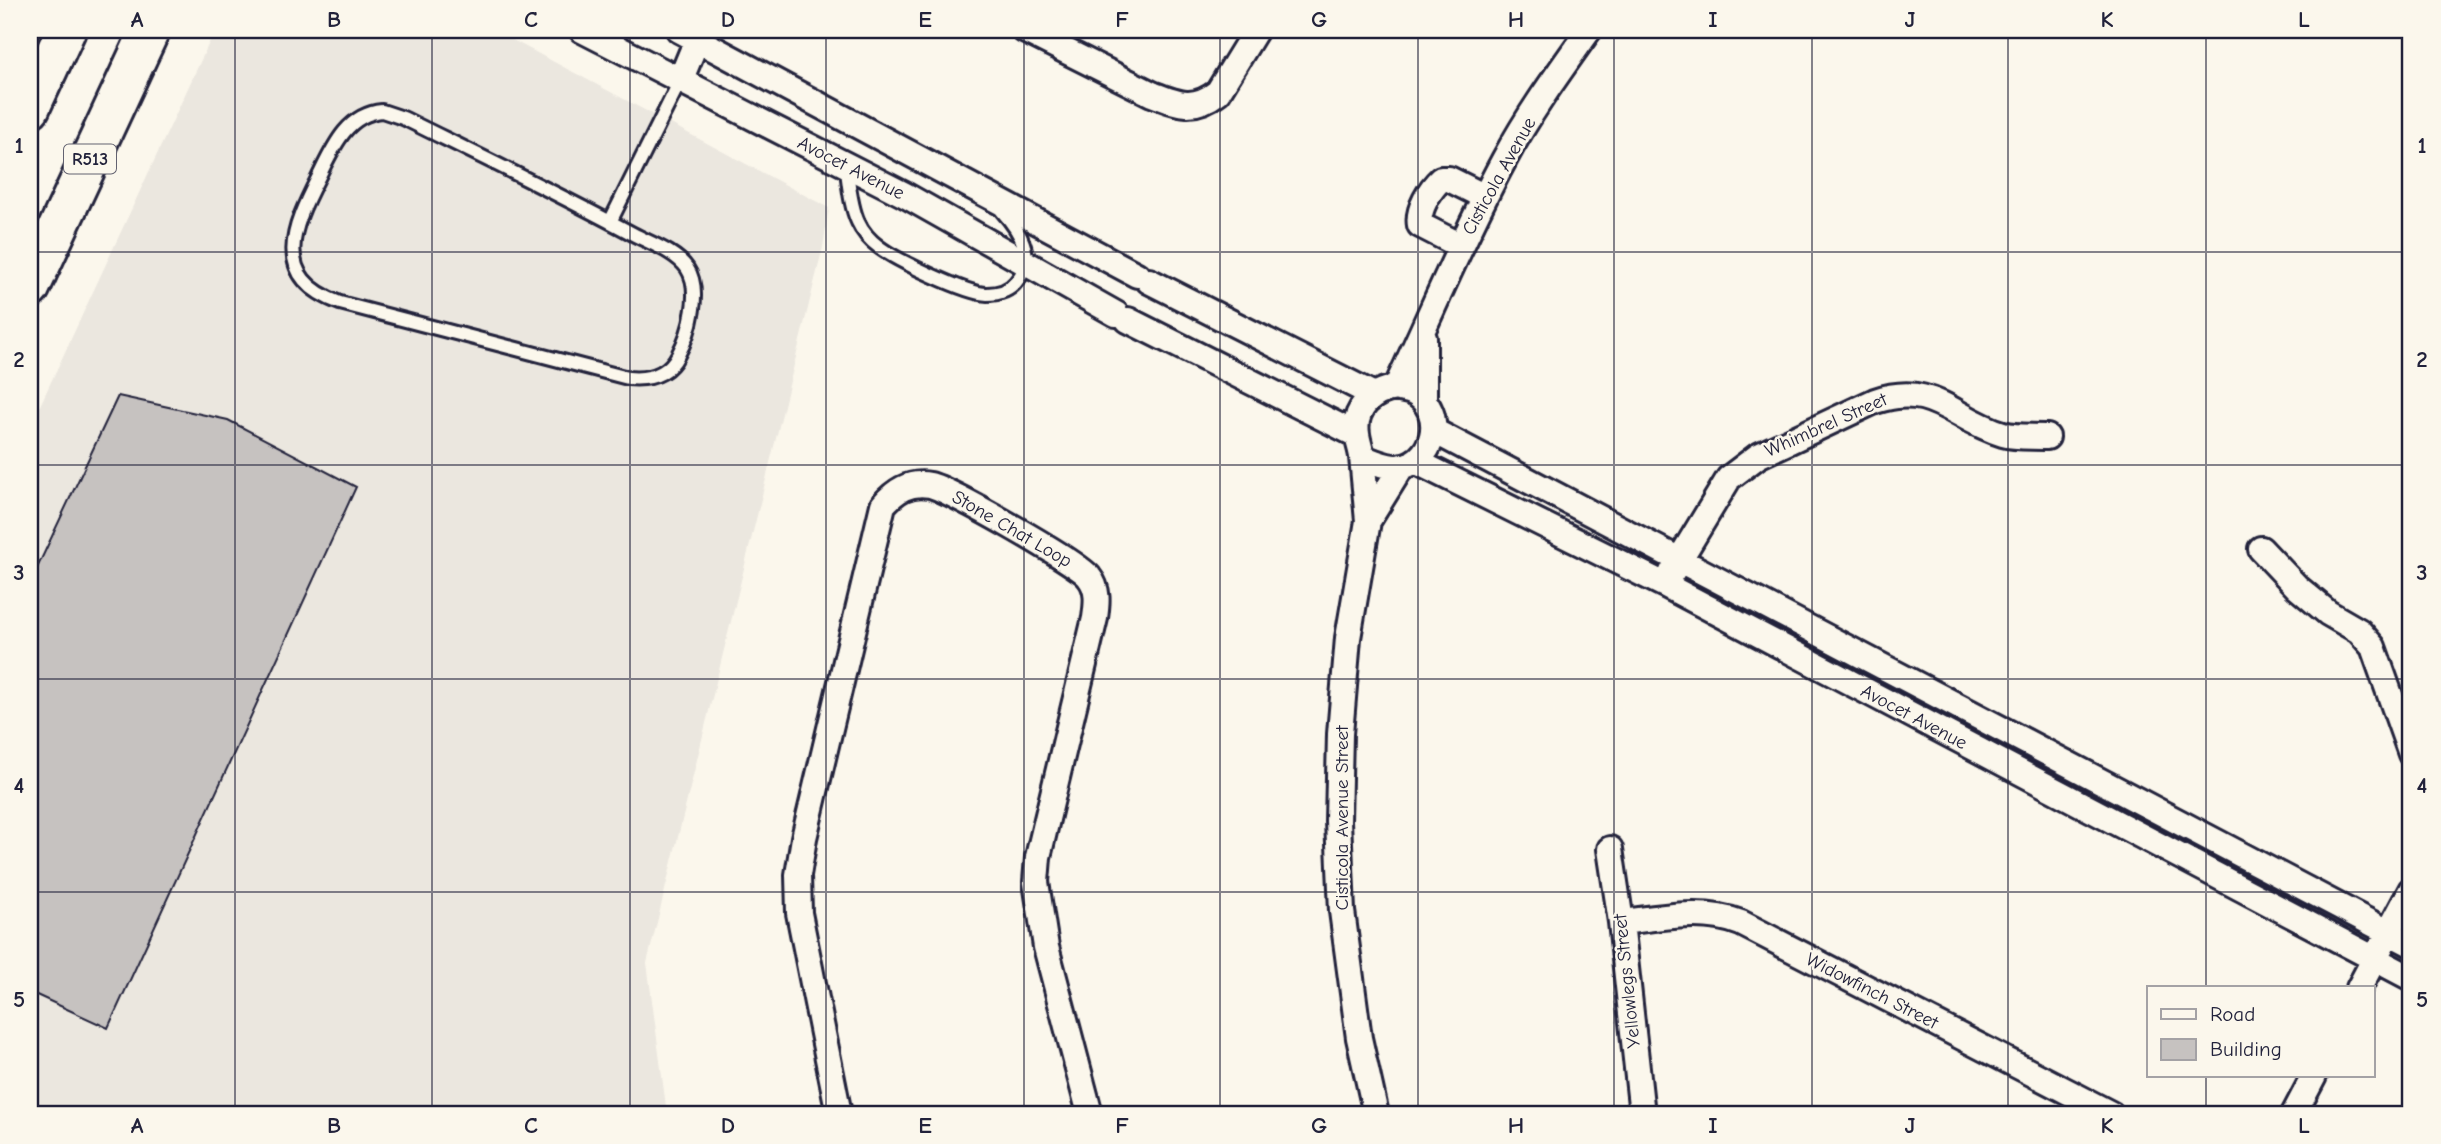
<svg xmlns="http://www.w3.org/2000/svg" width="2441" height="1144" viewBox="0 0 2441 1144" font-family="'Comic Neue',sans-serif">
  <rect width="100%" height="100%" fill="#fbf7ec"/>
  <filter id="ink" filterUnits="userSpaceOnUse"><feTurbulence type="fractalNoise" baseFrequency=".0143" numOctaves="2"/><feDisplacementMap in="SourceGraphic" scale="14" xChannelSelector="R" yChannelSelector="G"/><feConvolveMatrix kernelMatrix="1 2 1 2 8 2 1 2 1" color-interpolation-filters="sRGB"/></filter>
  <g filter="url(#ink)">
    <!-- built -->
    <path fill="#ebe7df" d="M215,30H494L829,208L823,247L647,963L667,1114H30V427Z"/>
    <!-- building -->
    <path fill="#c6c2c0" stroke="#22223b" stroke-width="2" d="M118,396L228,420L356,487L108,1028L30,992V583Z"/>
    <g fill="none" stroke-linecap="round" stroke-linejoin="round">
      <!-- lane casing -->
      <g stroke="#22223b" stroke-width="18">
        <path id="lane" d="M382,111L403,118C480,156 557,193 633,234C650,243 676,252 687,268C702,290 690,333 678,355C668,375 649,380 628,378L340,303C270,277 293,227 318,178C332,150 346,114 382,111Z
          M846,164C849,183 850,205 858,222C862,231 871,241 879,247C896,260 967,294 987,294C998,294 1009,291 1016,282C1037,258 1020,231 1002,211
          M610,222L680,81"/>
      </g>
      <!-- street casing -->
      <g stroke="#22223b" stroke-width="30">
        <path id="street" d="M582,30L905,195L1116,314
          M679,30L1137,275
          M1024,30L1152,94C1178,104 1194,111 1218,92L1256,30
          M680,81L701,30
          M1461,246L1420,225C1417,210 1430,189 1441,179H1449L1485,197
          M1149,281L1374,395
          M1128,320L1357,435
          M1424,338V401
          M1396,388C1432,312 1464,234 1504,160C1528,115 1559,72 1589,30
          M1396,388C1401,390 1407,390 1412,392C1449,410 1434,468 1394,467C1383,466 1372,461 1362,457C1361,449 1358,442 1357,434C1353,409 1372,391 1396,388Z
          M1434,431L2411,944
          M1362,457L1368,521L1348,638L1340,734L1338,821L1342,911L1359,1038L1376,1114
          M1415,461L1665,585L2411,978
          M1368,521L1402,466
          M2261,549L2297,587L2328,613L2359,631L2373,647L2411,754
          M1672,572L1729,478L1758,456L1875,401C1934,381 1952,419 2003,434C2017,438 2032,436 2047,437
          M1610,849L1621,922L1642,1114
          M1621,922C1662,918 1702,908 1741,923L2111,1114
          M2359,988L2411,890
          M839,1114L799,913L798,875L804,838L883,505C895,491 909,481 930,485C949,489 1079,563 1089,577C1099,589 1097,604 1095,618L1038,857L1036,882L1046,947L1090,1114
          M2294,1114L2314,1076"/>
      </g>
      <!-- primary casing -->
      <g stroke="#22223b" stroke-width="44">
        <path id="primary" d="M30,108L66,30
          M30,288L150,30"/>
      </g>
      <!-- lane -->
      <use href="#lane" stroke="#fbf7ec" stroke-width="12"/>
      <!-- street -->
      <use href="#street" stroke="#fbf7ec" stroke-width="24"/>
      <!-- primary -->
      <use href="#primary" stroke="#fbf7ec" stroke-width="38"/>
    </g>
  </g>
  <!-- grid -->
  <path fill="none" stroke="#22223b" stroke-width="2" stroke-opacity="0.55" d="M235,30V1114M432,30V1114M630,30V1114M826,30V1114M1024,30V1114M1220,30V1114M1418,30V1114M1614,30V1114M1812,30V1114M2008,30V1114M2206,30V988M30,252H2411M30,465H2411M30,679H2411M30,892H2411M2206,1076V1114"/>
  <g text-anchor="middle" dominant-baseline="central" stroke-width="5" stroke-linejoin="round" paint-order="stroke">
    <!-- shield labels -->
    <rect fill="#fbf7ec" stroke="#636270" stroke-width="2" x="64" y="144.5" width="52" height="29" rx="5"/>
    <g font-size="18" font-weight="bold" fill="#22223b">
      <text x="90" y="159">R513</text>
    </g>
    <!-- street labels -->
    <g font-size="19" fill="#22223b" stroke="#fbf7ec">
      <text transform="translate(851 168) rotate(27)">Avocet Avenue</text>
      <text transform="translate(1499 176) rotate(-61)">Cisticola Avenue</text>
      <text transform="translate(1826 425) rotate(-24)">Whimbrel Street</text>
      <text transform="translate(1012 529) rotate(30)">Stone Chat Loop</text>
      <text transform="translate(1914 717) rotate(28)">Avocet Avenue</text>
      <text transform="translate(1342 818) rotate(-90)">Cisticola Avenue Street</text>
      <text transform="translate(1627 981) rotate(-96)">Yellowlegs Street</text>
      <text transform="translate(1872 991) rotate(27)">Widowfinch Street</text>
    </g>
  </g>
  <!-- margin -->
  <rect width="2441" height="1144" fill="none" stroke="#fbf7ec" stroke-width="77"/>
  <!-- legend -->
  <rect x="2147" y="986" width="228" height="91" fill="#fbf7ec" stroke="#a4a2a5" stroke-width="2"/>
  <rect x="2161" y="1009" width="35" height="10" fill="#fbf7ec" stroke="#a4a2a5" stroke-width="2"/>
  <text x="2210" y="1021" font-size="21" fill="#22223b">Road</text>
  <rect x="2161" y="1039" width="35" height="21" fill="#c6c2c0" stroke="#a4a2a5" stroke-width="2"/>
  <text x="2210" y="1056" font-size="21" fill="#22223b">Building</text>
  <rect x="38" y="38" width="2364" height="1068" fill="none" stroke="#22223b" stroke-width="2.5"/>
  <g font-size="23" text-anchor="middle" font-weight="bold" fill="#22223b">
    <text x="137" y="27">A</text>
    <text x="334" y="27">B</text>
    <text x="531" y="27">C</text>
    <text x="728" y="27">D</text>
    <text x="925" y="27">E</text>
    <text x="1122" y="27">F</text>
    <text x="1319" y="27">G</text>
    <text x="1516" y="27">H</text>
    <text x="1713" y="27">I</text>
    <text x="1910" y="27">J</text>
    <text x="2107" y="27">K</text>
    <text x="2304" y="27">L</text>
    <text x="19" y="153">1</text>
    <text x="2422" y="153">1</text>
    <text x="19" y="367">2</text>
    <text x="2422" y="367">2</text>
    <text x="19" y="580">3</text>
    <text x="2422" y="580">3</text>
    <text x="19" y="793">4</text>
    <text x="2422" y="793">4</text>
    <text x="19" y="1007">5</text>
    <text x="2422" y="1007">5</text>
    <text x="137" y="1133">A</text>
    <text x="334" y="1133">B</text>
    <text x="531" y="1133">C</text>
    <text x="728" y="1133">D</text>
    <text x="925" y="1133">E</text>
    <text x="1122" y="1133">F</text>
    <text x="1319" y="1133">G</text>
    <text x="1516" y="1133">H</text>
    <text x="1713" y="1133">I</text>
    <text x="1910" y="1133">J</text>
    <text x="2107" y="1133">K</text>
    <text x="2304" y="1133">L</text>
  </g>
</svg>
